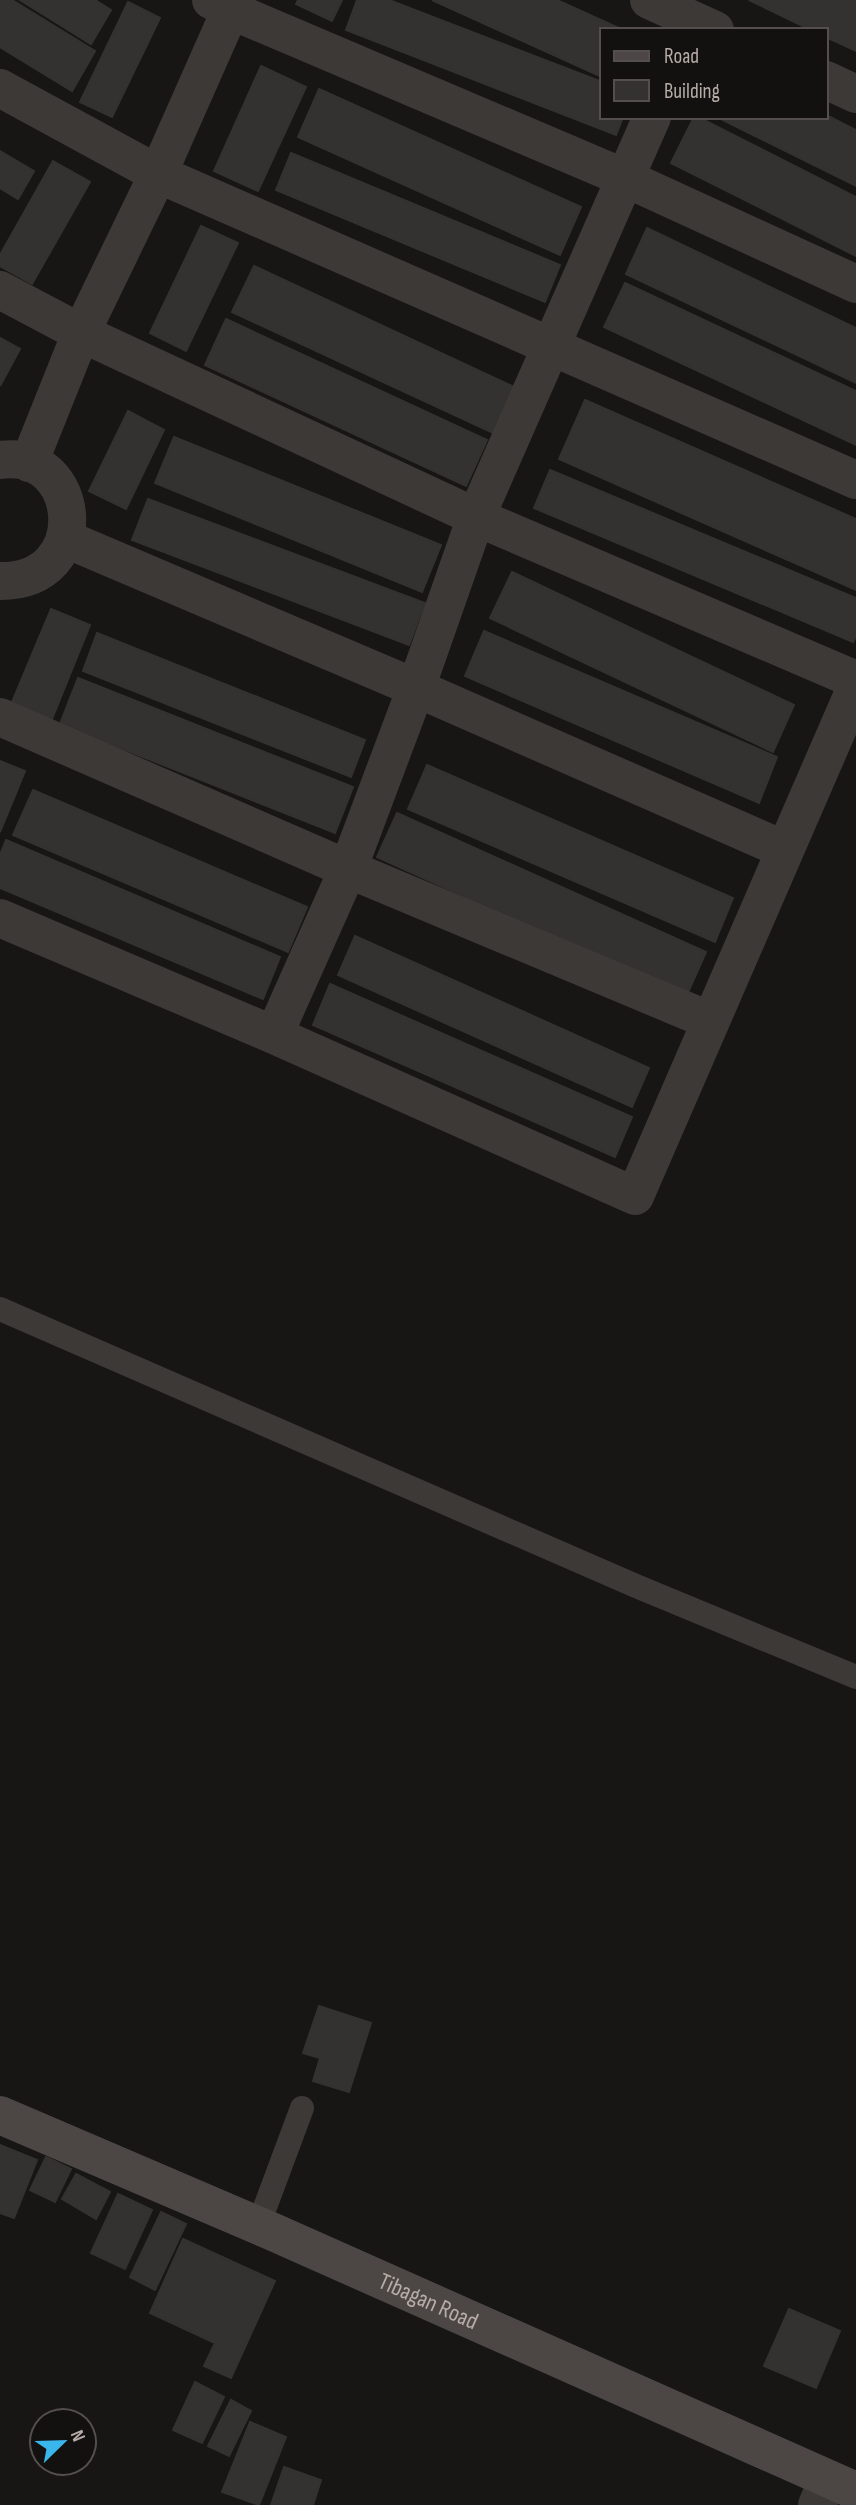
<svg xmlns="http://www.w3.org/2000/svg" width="856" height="2505" viewBox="0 0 856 2505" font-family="'Sofia Sans Condensed',sans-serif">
  <rect width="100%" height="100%" fill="#171615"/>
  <!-- building -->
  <path fill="#333230" stroke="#33322f" stroke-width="2" d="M0,0H12L95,51L72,91L0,47Z
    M20,0H95L111,10L91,44Z
    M298,0H342L332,21L296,4Z
    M357,0H389L602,82V117H623L616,135L346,30Z
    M432,0H557L623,30H602V77Z
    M749,0H856V51L826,37V30H811Z
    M128,2L160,18L112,117L80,102Z
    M261,66L306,87L258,191L214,171Z
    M319,89L581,207L560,255L298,137Z
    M826,115L856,130V186L717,117H826Z
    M694,117H698L856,197V256L671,163Z
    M0,151L34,171L18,199L0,188Z
    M291,153L560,265L545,302L276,190Z
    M53,161L90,182L32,284L0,266V255Z
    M201,226L238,243L186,351L150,333Z
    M647,228L856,328V383L626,274Z
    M254,266L514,387L493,433L232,312Z
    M625,283L856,391V445L604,327Z
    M226,319L487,440L466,486L205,365Z
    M0,338L20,349L0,386Z
    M585,400L856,519V590L559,459Z
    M128,411L164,430L126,509L89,491Z
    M174,437L441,545L422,592L155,483Z
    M550,470L856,598V636L853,642L534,508Z
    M148,499L425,603L409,645L132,540Z
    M512,572L794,705L773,752L490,618Z
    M51,609L90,625L50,724L10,707Z
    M484,631L777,757L759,803L465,676Z
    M97,633L365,740L351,777L83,671Z
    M78,678L353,787L335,833L60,724Z
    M0,761L25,771L0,832Z
    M427,765L733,898L715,942L408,809Z
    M33,790L307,907L288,952L13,835Z
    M397,813L706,952L686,997L377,857Z
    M6,840L280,957L263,999L0,888V855Z
    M355,936L649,1068L632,1107L338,975Z
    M330,984L632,1117L615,1157L313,1025Z
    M319,2006L371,2023L349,2092L313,2081L320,2058L303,2053Z
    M0,2145L37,2160L14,2218L0,2213Z
    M46,2157L71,2169L55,2202L30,2190Z
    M76,2174L110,2192L96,2219L62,2199Z
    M118,2194L152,2210L125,2269L91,2253Z
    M161,2212L186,2224L155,2290L130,2277Z
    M183,2239L275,2281L231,2378L204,2366L215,2343L150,2313Z
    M789,2309L840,2331L816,2388L764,2366Z
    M195,2382L224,2397L202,2443L173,2430Z
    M231,2400L251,2411L229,2456L208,2446Z
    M250,2422L286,2437L259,2505L222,2492Z
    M284,2467L321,2480L313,2505H271Z"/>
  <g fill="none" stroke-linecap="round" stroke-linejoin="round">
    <!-- lane -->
    <path stroke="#3c3936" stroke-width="24" d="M0,1309L636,1586L856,1677
      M258,2226L302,2108"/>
    <!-- street -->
    <path stroke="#3c3936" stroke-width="38" d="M211,0L230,10L625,178L856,284
      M649,0L715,30
      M826,80L856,94
      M0,88L158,174L856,480
      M0,290L81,333L476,517L856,680
      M0,460C83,448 96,582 0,581
      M29,463L81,333L158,174L235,0
      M66,539L416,688L785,850
      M0,717L348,869L711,1021
      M0,918L274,1035L635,1196L856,687
      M274,1035L348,869L416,688L476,517L652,117
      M817,2505L828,2479"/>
    <!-- secondary -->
    <path stroke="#4c4744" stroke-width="38" id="s1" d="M0,2115L271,2231L856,2491"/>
  </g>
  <g text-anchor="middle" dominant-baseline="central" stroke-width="6" stroke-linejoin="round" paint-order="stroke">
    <!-- street labels -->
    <g font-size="24" fill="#b7aca7" stroke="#121110">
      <text stroke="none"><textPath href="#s1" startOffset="467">Tibagan Road</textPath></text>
    </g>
  </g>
  <!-- legend -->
  <rect x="600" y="28" width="228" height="91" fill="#121110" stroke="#544f4c" stroke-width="2"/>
  <rect x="614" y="51" width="35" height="10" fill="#4c4744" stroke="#544f4c" stroke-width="2"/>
  <text x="664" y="63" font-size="21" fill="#b7aca7">Road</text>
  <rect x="614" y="80" width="35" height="21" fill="#333230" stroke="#544f4c" stroke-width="2"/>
  <text x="664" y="98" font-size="21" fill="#b7aca7">Building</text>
  <!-- north arrow -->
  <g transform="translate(63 2442) rotate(67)"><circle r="33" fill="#121110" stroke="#544f4c" stroke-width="2"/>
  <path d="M0-5L12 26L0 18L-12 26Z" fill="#39b6eb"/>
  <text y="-10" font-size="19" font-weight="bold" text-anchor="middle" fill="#b7aca7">N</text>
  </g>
</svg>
